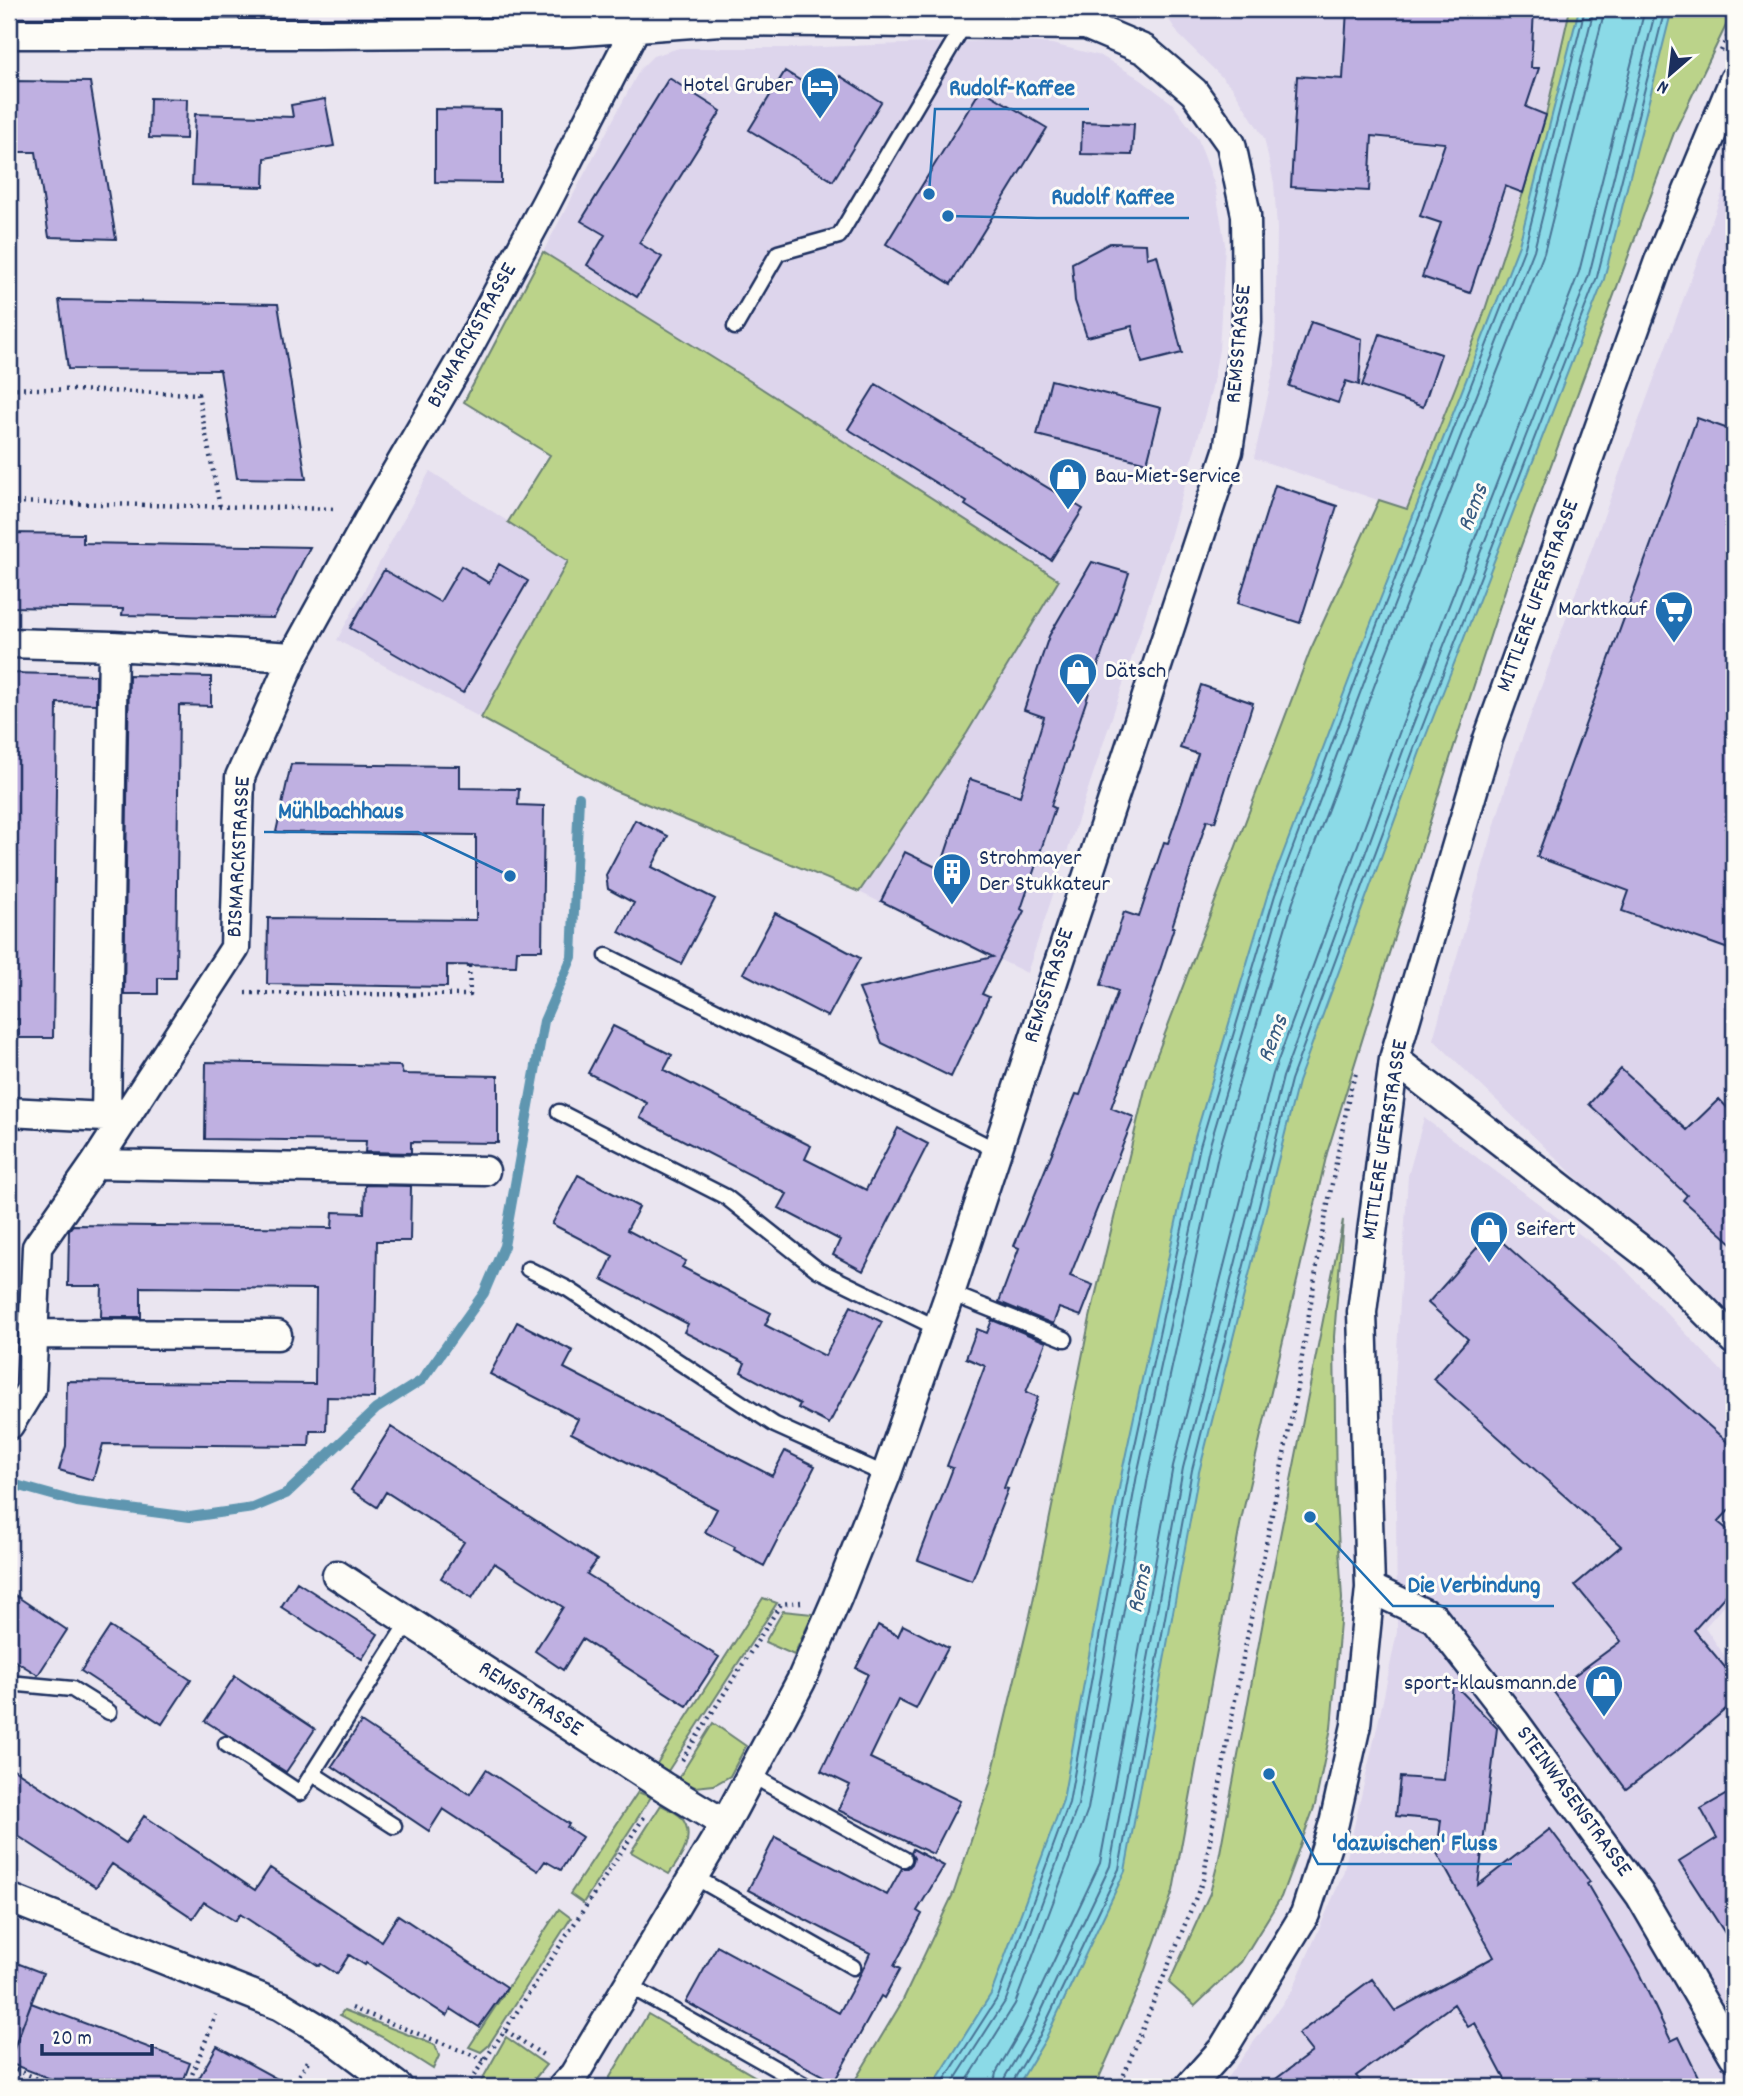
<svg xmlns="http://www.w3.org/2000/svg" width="1743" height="2096" viewBox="0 0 1743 2096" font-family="Dekko,sans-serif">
  <rect width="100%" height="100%" fill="#eae5f0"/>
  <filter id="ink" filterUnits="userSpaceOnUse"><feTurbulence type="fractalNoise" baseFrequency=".0143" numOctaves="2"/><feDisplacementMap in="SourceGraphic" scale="14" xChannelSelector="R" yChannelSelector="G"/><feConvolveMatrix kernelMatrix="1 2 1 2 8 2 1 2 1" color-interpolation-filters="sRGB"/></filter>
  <g filter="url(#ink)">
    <!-- built -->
    <path fill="#ddd5ec" d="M1136,9H1570L1546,115L1511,237L1480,325L1407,510L1254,458L1275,364L1277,229L1274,183L1264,138L1232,87L1179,35L1166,15Z
      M1012,40L1052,44L1101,56L1137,77L1172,103L1198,139L1215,186L1225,244L1219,350L1211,392L1169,541L1130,663L1027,973L859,892L967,733L1059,580L750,381L543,252L640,69L653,56L679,48H795Z
      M1734,161V1330L1433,1039L1511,769Z
      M430,471L569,561L481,718L337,640Z
      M1424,1118L1621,1265L1734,1384V1594L1705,1627L1734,1670V2087H1220L1292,1991L1343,1874L1381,1710L1397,1632L1395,1381L1408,1176Z"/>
    <!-- green -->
    <path fill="#bbd38a" stroke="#6b8174" stroke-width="2" d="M1570,9H1734L1674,133L1508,581L1442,783L1327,1153L1241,1520L1173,1891L1139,1987L1095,2087H851L902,2002L954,1892L990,1783L1030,1616L1090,1318L1147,1081L1310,651L1379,500L1407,509L1480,325L1523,193L1546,115Z
      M543,252L750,381L1059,580L967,733L859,892L613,790L481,718L568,561L508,522L550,455L464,402Z
      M1343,1220L1334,1337L1336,1498L1342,1599L1331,1728L1315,1805L1281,1897L1241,1962L1195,2006L1169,1983L1210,1893L1219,1858L1264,1616Z
      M763,1598L777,1603L668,1771L656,1765Z
      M783,1611L813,1614L794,1655L765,1642Z
      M713,1723L746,1746L730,1776L714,1785L695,1787L678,1779Z
      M638,1792L651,1797L583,1903L570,1894Z
      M661,1805C667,1808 676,1812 681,1817C697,1836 681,1858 669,1874L631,1852Z
      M559,1909L571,1918L488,2046L481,2052L469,2047Z
      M344,2010L435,2045L439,2056L433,2069L384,2038L340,2015Z
      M648,2014L773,2087H604Z
      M506,2037L546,2065L528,2087H478Z"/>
    <!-- water -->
    <path fill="#8bdae7" stroke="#5e96b0" stroke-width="2" d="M1579,9H1672L1604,279L1425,738L1298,1082L1199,1472L1125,1871L1045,2040L1017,2087H932L991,1994L1063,1800L1122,1472L1193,1144L1268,893L1360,651L1519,245Z"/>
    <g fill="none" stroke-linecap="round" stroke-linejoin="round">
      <!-- shore -->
      <path stroke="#487395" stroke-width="2" d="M940,2087L998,1997L1069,1803L1129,1473L1200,1146L1275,895L1366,653L1525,247L1585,9
        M950,2087L1006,2000L1078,1805L1137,1475L1209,1148L1283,898L1374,656L1534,250L1594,9
        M963,2087L1015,2004L1088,1809L1148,1477L1219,1151L1293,902L1384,660L1544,253L1605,9
        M993,2087L996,2073L1022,2028L1100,1863L1173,1466L1273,1074L1401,728L1579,272L1645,9
        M1003,2087L1005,2077L1031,2033L1110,1866L1183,1468L1283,1077L1410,732L1589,275L1656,9
        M1012,2087L1013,2081L1039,2037L1119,1869L1192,1470L1291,1080L1419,735L1597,277L1665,9"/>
      <!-- stream -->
      <path stroke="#5e96b0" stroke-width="10" d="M9,1483L77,1502L190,1517L253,1508L286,1494L376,1409L422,1380L484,1293L504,1246L544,1021L572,957L579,797"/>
    </g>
    <!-- building -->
    <path fill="#bfb0e1" stroke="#1b2f5e" stroke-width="2" d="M1347,9H1534L1531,68H1539L1526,107L1546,115L1523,193L1505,186L1470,293L1422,277L1441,223L1420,216L1445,143L1372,136L1369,191L1291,187L1297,76L1343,79Z
      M785,71L827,97L840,76L881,102L833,181L749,130Z
      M669,78L721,111L639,243L662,257L637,297L587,265L605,235L581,221Z
      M9,81L90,82L116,239L49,237L36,152H9Z
      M981,89L1047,128L951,284L886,244Z
      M150,98L187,99L186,139L149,138Z
      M325,99L334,146L265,158L264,187L192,185L195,114L293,117L291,105Z
      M435,109L501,110V183L435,182Z
      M1082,122L1134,124L1132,155L1081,154Z
      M1110,243L1146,244L1147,258L1157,255L1182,353L1142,363L1132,326L1087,337L1075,301L1072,263Z
      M59,300L278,304L306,479L237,478L220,370L68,369Z
      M1311,322L1362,339L1359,385L1346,381L1338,403L1289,386Z
      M1380,334L1441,354L1423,407L1362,386Z
      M1051,380L1161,408L1147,463L1037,435Z
      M876,384L1083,509L1051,560L965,505L967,502L848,429Z
      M1697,418L1734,431V951L1622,911L1629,891L1537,857Z
      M1275,485L1337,506L1300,623L1238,603Z
      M9,533L83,534V543L310,547L274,618L122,615L123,609L9,607Z
      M1092,562L1129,573L1051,806L1055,808L1021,909L1024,911L982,994L989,997L951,1077L882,1043L859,989L993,957L881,901L905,852L940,869L970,779L1020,796L1044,717L1024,710L1049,636Z
      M499,564L528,581L463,693L350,628L384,570L440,602L461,566L489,583Z
      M9,673L96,675V704L57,703L53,1038H19V1019H9Z
      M129,675L211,677V706L179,705L176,978H158V994H124Z
      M1201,685L1253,703L1215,822L1207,820L1172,927H1174L1150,1001L1111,1108L1134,1117L1070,1276L1093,1285L1081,1316L1059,1308L1053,1324L999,1302L1019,1248L1014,1246L1076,1094L1080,1095L1118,991L1101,985L1124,912L1139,917L1164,842L1168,843L1198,754L1180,748Z
      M291,764L460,766V788L519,789L518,805L544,806L542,950H517L516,966L447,965V987L267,984L268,918L476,920V835L276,832Z
      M635,820L668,836L652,867L715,899L681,964L619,932L634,903L608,889L606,875Z
      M775,913L860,958L828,1017L743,973Z
      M613,1026L672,1055L664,1070L811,1146L805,1159L866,1190L898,1128L928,1144L863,1271L833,1255L840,1240L779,1208L787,1194L640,1118L647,1103L588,1073Z
      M206,1062L400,1066L403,1074L498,1076V1143L411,1142V1153L365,1152L366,1141L205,1139Z
      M1621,1069L1687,1130L1719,1099L1734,1115V1245L1683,1200L1687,1195L1589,1104Z
      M578,1175L639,1207L627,1230L686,1261L682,1267L771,1313L765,1325L825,1356L851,1306L882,1322L829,1424L798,1408L800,1404L741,1372L745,1363L684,1332L688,1324L602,1279L613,1256L552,1224Z
      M365,1185L411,1186L410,1241H377L374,1398L327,1397L326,1431H310L309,1446L103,1444L93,1480L59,1470L66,1446L67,1381L315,1384L316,1289L141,1287V1317H101L102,1286H68L69,1230L73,1225L332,1228L333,1212L364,1213Z
      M1491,1232L1734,1448V1505L1718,1522L1734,1535V1586L1694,1630L1734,1678V1702L1678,1750L1626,1789L1553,1691L1621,1641L1575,1585L1621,1546L1433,1379L1468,1339L1428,1303Z
      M992,1320L1046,1342L1026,1392L1038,1397L1004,1488L1008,1489L972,1581L918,1560L953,1468L947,1466L985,1366L966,1358L977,1329L987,1333Z
      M517,1322L573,1351L564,1368L772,1476L785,1451L815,1466L764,1566L734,1550L735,1547L705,1532L717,1509L571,1433L578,1419L490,1374Z
      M391,1427L597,1560L587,1574L719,1657L687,1706L582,1639L563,1670L535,1651L563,1607L494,1563L472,1598L441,1578L464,1542L386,1492L377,1507L351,1490Z
      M297,1582L378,1634L362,1659L281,1607Z
      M9,1591L67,1630L38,1675L9,1657Z
      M878,1625L898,1636L903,1625L948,1648L916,1709L898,1700L870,1758L960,1801L933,1854L838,1810L850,1785L821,1771L868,1674L856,1668Z
      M110,1627L191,1680L162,1724L81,1671Z
      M235,1676L315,1729L286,1772L205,1721Z
      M1453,1683L1497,1728L1478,1885L1550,1829L1590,1882L1587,1884L1638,1971L1671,2041L1679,2037L1703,2087H1509L1475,2023L1468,2027L1454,2004L1356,2076L1365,2087H1265L1312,2052L1298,2034L1372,1979L1395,2011L1494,1957L1437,1853L1441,1820L1396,1816L1400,1777L1444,1780Z
      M361,1722L470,1794L486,1770L569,1824L567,1827L582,1837L561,1870L545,1861L538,1871L443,1809L429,1831L332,1766Z
      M9,1766L126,1843L144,1816L255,1890L270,1868L381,1941L398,1915L507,1987L479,2027L451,2009L447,2016L366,1963L365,1965L349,1955L337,1974L321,1964L319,1966L240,1914L235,1921L204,1902L193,1918L112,1864L96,1887L9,1830Z
      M1734,1790V1947L1679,1862L1717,1838L1701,1809Z
      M775,1837L887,1895L902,1868H908L912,1864L914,1858L911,1853L913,1849L944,1866L917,1911L922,1914L894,1966L900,1969L884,1998L881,1996L834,2082L686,2002L717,1946L839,2013L862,1971L870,1953L748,1890Z
      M9,1960L43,1973L11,2055L9,2054Z
      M31,2003L190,2063L181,2087H72L9,2063Z
      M217,2046L292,2087H194Z"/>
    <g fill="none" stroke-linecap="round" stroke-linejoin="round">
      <!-- service casing -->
      <g stroke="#1b2f5e" stroke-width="19">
        <path id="service" d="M735,327L778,253L839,236L965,23
          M607,956L996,1150
          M559,1112L726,1197L818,1270L937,1328
          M528,1269L568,1289L775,1425L886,1475
          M950,1293L1065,1339
          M9,1683L72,1689L109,1712
          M226,1744L300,1793L408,1622
          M313,1774L394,1826
          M751,1775L904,1859
          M693,1876L853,1967
          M628,1985L808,2087"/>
      </g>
      <!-- minor casing -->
      <g stroke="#1b2f5e" stroke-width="33">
        <path id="minor" d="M9,34H317L568,32L720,21L1086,25L1145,50L1194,92L1231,144L1246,215L1247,322L1228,451L950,1293L886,1475L837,1598L801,1681L725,1824L574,2075L563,2087
          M9,643L113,646L293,657L240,777L235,948L95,1164L37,1247L31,1389L9,1425
          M293,657L374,510L463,357L546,203L636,27L639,11
          M1394,1059L1653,1259L1734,1340
          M9,1112L124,1118
          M106,1118L113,646
          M95,1164L485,1171
          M33,1334L277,1335
          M337,1575L664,1787L725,1824
          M1370,1588L1434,1618L1514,1721L1640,1895L1734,2056
          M9,1898L281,2006L326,2033L398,2087
          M1189,2087L1223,2049L1305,1914L1334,1823L1356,1725L1370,1588L1362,1312L1394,1059L1488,739L1659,261L1734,80"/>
      </g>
      <!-- path -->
      <path stroke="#1b2f5e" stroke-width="4.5" stroke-dasharray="2 5" stroke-linecap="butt" d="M1721,51L1734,22
        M9,388L198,394L220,507
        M9,502L337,509
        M245,993L470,995L469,965
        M682,1760L781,1604L801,1602
        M352,2008L485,2060
        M505,2030L646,1814
        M9,2067L57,2087
        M187,2087L216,2015
        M292,2087L310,2058
        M466,2087L505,2030L546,2057
        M1117,2087L1123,2077L1203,1880L1238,1683L1294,1405L1322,1235L1350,1091L1357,1070"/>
      <!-- service -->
      <use href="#service" stroke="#fdfcf7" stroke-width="14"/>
      <!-- minor -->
      <use href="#minor" stroke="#fdfcf7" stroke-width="28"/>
    </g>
  </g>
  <!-- icons -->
  <defs>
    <g id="hotel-pin" transform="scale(2.0125)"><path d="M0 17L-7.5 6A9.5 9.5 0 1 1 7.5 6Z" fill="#1f6fb2" stroke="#fdfcf7"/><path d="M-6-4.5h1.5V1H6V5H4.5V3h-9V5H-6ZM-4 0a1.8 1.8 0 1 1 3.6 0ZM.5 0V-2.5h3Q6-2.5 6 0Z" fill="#fff"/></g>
    <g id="shop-pin" transform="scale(2.0125)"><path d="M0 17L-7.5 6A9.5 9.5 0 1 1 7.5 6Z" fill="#1f6fb2" stroke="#fdfcf7"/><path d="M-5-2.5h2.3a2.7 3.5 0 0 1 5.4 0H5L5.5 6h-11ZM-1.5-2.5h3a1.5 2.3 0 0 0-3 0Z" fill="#fff"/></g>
    <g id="supermarket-pin" transform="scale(2.0125)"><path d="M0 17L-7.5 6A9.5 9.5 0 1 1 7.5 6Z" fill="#1f6fb2" stroke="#fdfcf7"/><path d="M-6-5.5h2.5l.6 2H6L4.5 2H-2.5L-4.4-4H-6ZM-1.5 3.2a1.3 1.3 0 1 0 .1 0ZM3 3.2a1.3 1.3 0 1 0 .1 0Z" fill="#fff"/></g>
    <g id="building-pin" transform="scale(2.0125)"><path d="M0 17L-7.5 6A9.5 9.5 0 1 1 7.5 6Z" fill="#1f6fb2" stroke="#fdfcf7"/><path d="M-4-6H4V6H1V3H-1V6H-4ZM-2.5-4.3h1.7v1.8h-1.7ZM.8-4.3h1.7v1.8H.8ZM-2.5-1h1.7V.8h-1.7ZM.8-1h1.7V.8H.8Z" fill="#fff"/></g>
  </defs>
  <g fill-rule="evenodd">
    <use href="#hotel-pin" x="820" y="86"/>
    <use href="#shop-pin" x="1068" y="477"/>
    <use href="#supermarket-pin" x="1674" y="610"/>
    <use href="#shop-pin" x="1078" y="672"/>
    <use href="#building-pin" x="952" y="872"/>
    <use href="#shop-pin" x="1489" y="1230"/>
    <use href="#shop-pin" x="1604" y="1684"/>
  </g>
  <g text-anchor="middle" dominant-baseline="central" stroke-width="6" stroke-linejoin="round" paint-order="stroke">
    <!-- poi labels -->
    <g font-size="23" fill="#1b2f5e" stroke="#fdfcf7" text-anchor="start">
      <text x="793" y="86" text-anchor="end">Hotel Gruber</text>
      <text x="1095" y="477">Bau-Miet-Service</text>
      <text x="1647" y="610" text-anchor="end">Marktkauf</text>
      <text x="1105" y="672">Dätsch</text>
      <text x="979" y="859">Strohmayer<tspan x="979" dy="26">Der Stukkateur</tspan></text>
      <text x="1516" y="1230">Seifert</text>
      <text x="1577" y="1684" text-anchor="end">sport-klausmann.de</text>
    </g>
    <!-- street labels -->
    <g font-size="23" fill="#1b2f5e" stroke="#fdfcf7">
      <text transform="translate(473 336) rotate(-61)">BISMARCKSTRASSE</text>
      <text transform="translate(1240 344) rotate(-85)">REMSSTRASSE</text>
      <text transform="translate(1539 596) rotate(-70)">MITTLERE UFERSTRASSE</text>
      <text transform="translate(240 857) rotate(-87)">BISMARCKSTRASSE</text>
      <text transform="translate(1050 986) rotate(-72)">REMSSTRASSE</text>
      <text transform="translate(1386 1140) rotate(-81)">MITTLERE UFERSTRASSE</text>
      <text transform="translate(530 1700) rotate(33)">REMSSTRASSE</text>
      <text transform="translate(1573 1802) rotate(54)">STEINWASENSTRASSE</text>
    </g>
    <!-- water labels -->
    <g font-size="24" font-style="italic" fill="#375a80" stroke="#fdfcf7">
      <text transform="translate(1474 508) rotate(-69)">Rems</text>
      <text transform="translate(1274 1039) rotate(-69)">Rems</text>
      <text transform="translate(1141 1589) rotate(-78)">Rems</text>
    </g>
  </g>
  <!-- callouts -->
  <path fill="none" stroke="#1f6fb2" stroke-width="2.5" d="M929 194L935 109H1089M948 216L1037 218H1189M510 876L418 832H264M1310 1517L1393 1606H1554M1269 1774L1318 1864H1512"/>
  <g fill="#1f6fb2" stroke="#fdfcf7" stroke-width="2.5">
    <circle cx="929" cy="194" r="7"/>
    <circle cx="948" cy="216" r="7"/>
    <circle cx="510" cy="876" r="7"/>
    <circle cx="1310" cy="1517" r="7"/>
    <circle cx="1269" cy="1774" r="7"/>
  </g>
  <g font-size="24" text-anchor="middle" font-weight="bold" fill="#1f6fb2" stroke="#fdfcf7" stroke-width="6" stroke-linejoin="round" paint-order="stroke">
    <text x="1012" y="95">Rudolf-Kaffee</text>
    <text x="1113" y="204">Rudolf Kaffee</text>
    <text x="341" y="818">Mühlbachhaus</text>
    <text x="1474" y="1592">Die Verbindung</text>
    <text x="1415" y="1850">'dazwischen' Fluss</text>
  </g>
  <!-- margin -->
  <rect width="1743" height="2096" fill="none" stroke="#fdfcf7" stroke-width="35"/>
  <rect x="18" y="18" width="1708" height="2061" fill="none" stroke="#1b2f5e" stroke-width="2.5" filter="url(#ink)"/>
  <!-- north arrow -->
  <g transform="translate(1670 74) rotate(208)" stroke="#fdfcf7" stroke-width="5" paint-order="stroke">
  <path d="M0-5L12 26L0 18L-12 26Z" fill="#1b2f5e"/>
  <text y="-10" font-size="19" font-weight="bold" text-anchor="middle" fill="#1b2f5e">N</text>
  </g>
  <!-- scale -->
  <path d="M42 2044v10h110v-10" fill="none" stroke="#1b2f5e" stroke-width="3.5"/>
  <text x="52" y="2044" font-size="21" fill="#1b2f5e" stroke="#fdfcf7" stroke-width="5" paint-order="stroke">20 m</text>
</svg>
